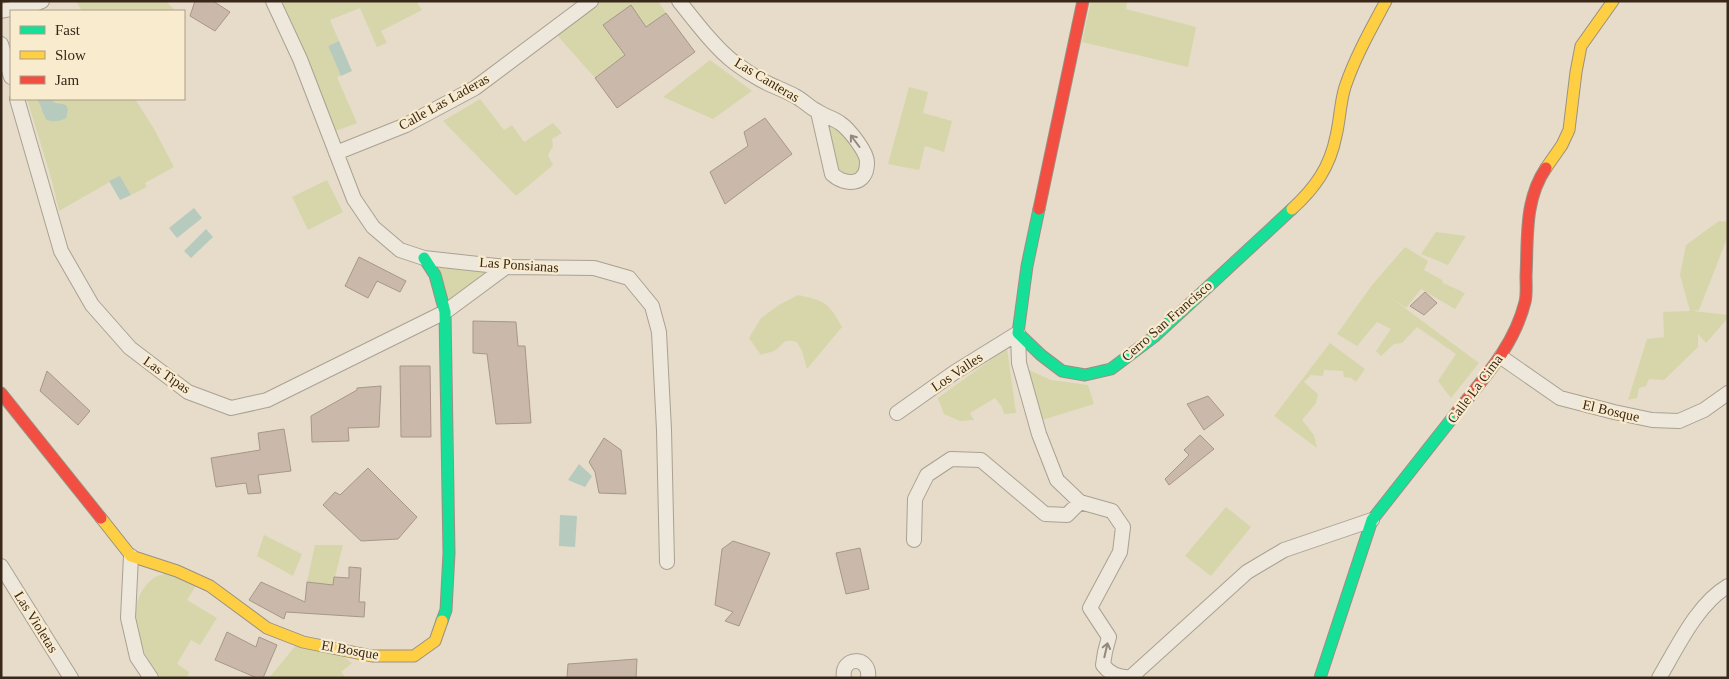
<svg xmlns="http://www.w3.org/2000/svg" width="1729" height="679" viewBox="0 0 1729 679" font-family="Georgia,serif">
  <rect width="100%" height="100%" fill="#e6dcc9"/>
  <!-- green -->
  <path fill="#d7d6aa" d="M76,1H166L175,11H82Z
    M288,1H416L422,10L381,31L387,43L377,47L360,8L330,20L339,41L328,46L341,76L337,77L357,123L333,132L279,5Z
    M600,1H658L666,13L646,27L631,6L625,55L595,78L557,35Z
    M1091,1H1127L1126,9L1196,27L1188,67L1082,42Z
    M710,60L752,91L713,119L663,97Z
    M909,87L928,92L923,113L952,121L944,152L925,146L919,170L888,164Z
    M27,99H36L43,107L61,103L53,102L54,99H135L154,129L174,167L145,183L147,187L131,195L120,176L59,211L52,181Z
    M480,99L504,130L512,125L524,142L553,123L562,133L552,139L553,146L548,155L553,165L516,196L443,121Z
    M818,112L841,123L866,171L839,180Z
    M327,180L343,212L308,230L292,197Z
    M1719,221L1728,222V236L1699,310L1693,311L1728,315V318L1706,343L1698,334V347L1664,380L1649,379L1646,386L1639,388L1637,398L1628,400L1647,339L1664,337L1663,312L1690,311L1680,275L1686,245Z
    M1436,232L1466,236L1448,265L1421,254Z
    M1405,247L1428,261L1424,270L1442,280L1443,283L1465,293L1455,309L1421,289L1406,308L1391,298L1479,363L1451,398L1438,381L1456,354L1417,327L1402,343L1394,344L1381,356L1376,351L1391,329L1377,322L1357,346L1337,334L1372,285Z
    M424,258L506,267L445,312Z
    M798,295C825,301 828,302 842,327L807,369L802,351L797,342C781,338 785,344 774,351C770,353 764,353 761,355L749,338L761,318L779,305Z
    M1330,343L1365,369L1356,382L1351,378L1344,377L1343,371L1324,370L1323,376L1311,375L1304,382L1318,394L1316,403L1302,420L1314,435L1317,448L1274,416Z
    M1007,348L1016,413L1004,414L1002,407L995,398L970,413L974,420L960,421L944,414L938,398Z
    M1027,369L1051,380L1088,385L1094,404L1042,420Z
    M1226,507L1251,527L1211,576L1185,556Z
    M264,535L302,554L293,576L257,556Z
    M315,545H343L333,585L307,582Z
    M169,573L197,584L187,600L217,618L200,645L191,640L177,664L189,672L187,678H162C138,653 120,602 155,577C159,575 165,574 169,573Z
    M297,644L341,655L352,663L341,672L346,678H269Z"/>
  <!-- water -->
  <path fill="#b6cabd" d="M339,41L352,71L341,76L328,46Z
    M36,99H54L53,102L66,105L68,110L66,118C59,122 54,122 47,120C40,110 44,108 36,99Z
    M120,176L131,195L120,200L109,181Z
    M194,208L202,218L177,238L169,228Z
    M206,229L213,237L191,258L184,251Z
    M579,464L592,476L585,487L568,480Z
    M560,515L577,516L575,547L559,546Z"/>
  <!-- building -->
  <path fill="#cab9aa" stroke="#a69789" d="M195,1H213L230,12L215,31L190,16Z
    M631,5L646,27L666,13L695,52L617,108L595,78L625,55L603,25Z
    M765,118L792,154L725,204L710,172L748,146L744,132Z
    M359,257L406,281L400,292L377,281L368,298L345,286Z
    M1425,292L1437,303L1424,315L1410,306Z
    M473,321L516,322L518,346H525L531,423L496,424L487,354L473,353Z
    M400,366H430L431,437H401Z
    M47,371L90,411L78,425L40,391Z
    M381,386L379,427L348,428L349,441L312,442L311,416L357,390V388Z
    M1208,396L1224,415L1204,430L1187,404Z
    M284,429L291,471L258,475L261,493L248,494L246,483L216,487L211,458L260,450L258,433Z
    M1200,435L1214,449L1169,485L1165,479L1189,455L1184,450Z
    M604,438L621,450L626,494L599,493L595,472L589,462Z
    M368,468L417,517L398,539L361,541L323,505L335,492L340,495Z
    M733,541L770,553L739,626L725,621L733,612L715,605L722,549Z
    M860,548L869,589L846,594L836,553Z
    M349,567L361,568L359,602H365L364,617L286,612L284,619L249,600L261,582L305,602L307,582L333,585L334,577L349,578Z
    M227,632L256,647L259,637L277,645L263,678H257L215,660Z
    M637,659L636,678H567L568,664Z"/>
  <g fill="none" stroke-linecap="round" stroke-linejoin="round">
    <!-- street casing -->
    <g stroke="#aaa193" stroke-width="16">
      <path id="street" d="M273,1L300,59L354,199L373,227L400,250L424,258L506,267L594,268L629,278L652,306L659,332L664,430L667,562
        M679,1C694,20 716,49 735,63C743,69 752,75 761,80C772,86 784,90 795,96C803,100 809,107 817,111C824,116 833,118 840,123C849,129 868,153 867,163C867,186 845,186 832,174L818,112
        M1,11L32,5L42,1
        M1,44L11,77
        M17,99L61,251L92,305L130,348L188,392L231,408L267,400L445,312L506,267
        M336,153L406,125L475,88L591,1
        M1018,333L1019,363L1039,434L1057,480L1080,502L1112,511L1123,527L1120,552L1090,608L1109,637L1105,652L1103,665C1110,674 1120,678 1131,677L1247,572L1284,550L1372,520
        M1501,357L1560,398L1614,412L1652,420L1679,421L1704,410L1728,393
        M897,413L955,372L1018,333
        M914,540L915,499L927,475L951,459L981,460L1045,514L1067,515L1080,502
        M131,556L128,618L137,657L151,678
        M1,566L71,678
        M844,678C840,656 871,655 868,678
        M1659,678C1677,648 1697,604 1728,586"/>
    </g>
    <!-- fast casing -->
    <g stroke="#9a9083" stroke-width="13">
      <path id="fast" d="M1039,209L1027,266L1018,333L1041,355L1062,371L1085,375L1111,369L1155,336L1292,209
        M424,258L435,275L445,312L449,553L446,610L442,621
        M1320,678L1372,520L1457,412"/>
    </g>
    <!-- slow casing -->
    <g stroke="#9a9083" stroke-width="13">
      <path id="slow" d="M1546,168L1562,145L1569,130L1576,72L1581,46L1613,1
        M1292,209C1315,188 1330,167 1336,136C1340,120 1340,103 1345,87C1355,57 1371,29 1386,1
        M101,518L131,556L177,571L210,586L267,628L303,642L372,656H414L435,641L442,621"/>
    </g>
    <!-- jam casing -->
    <g stroke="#9a9083" stroke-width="13">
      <path id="jam" d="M1039,209L1083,1
        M1,393L101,518
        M1457,412C1484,378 1514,346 1525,302C1527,294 1526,284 1526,276C1528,239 1524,200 1546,168"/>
    </g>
    <!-- street -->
    <use href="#street" stroke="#ede7dc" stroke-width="14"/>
    <!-- fast -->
    <use href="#fast" stroke="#16e098" stroke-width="11"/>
    <!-- slow -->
    <use href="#slow" stroke="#ffcf43" stroke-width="11"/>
    <!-- jam -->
    <use href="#jam" stroke="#f24e42" stroke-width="11"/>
  </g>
  <!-- one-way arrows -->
  <defs><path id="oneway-shaft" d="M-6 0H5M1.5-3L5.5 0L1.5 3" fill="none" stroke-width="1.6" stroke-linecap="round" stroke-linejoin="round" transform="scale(1.25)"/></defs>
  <g stroke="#93887b">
    <use href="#oneway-shaft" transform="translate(855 141) rotate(-127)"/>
    <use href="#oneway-shaft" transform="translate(1106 650) rotate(-77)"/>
  </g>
  <g text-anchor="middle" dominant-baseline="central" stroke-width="4.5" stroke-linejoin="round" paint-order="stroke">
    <!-- street labels -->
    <g font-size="14" fill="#39281a" stroke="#f9ebcd">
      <text transform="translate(767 80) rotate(31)">Las Canteras</text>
      <text transform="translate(444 102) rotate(-29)">Calle Las Laderas</text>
      <text transform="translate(519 265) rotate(4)">Las Ponsianas</text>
      <text transform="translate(1167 321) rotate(-41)">Cerro San Francisco</text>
      <text transform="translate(957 372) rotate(-34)">Los Valles</text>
      <text transform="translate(167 375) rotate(35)">Las Tipas</text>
      <text transform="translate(1475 389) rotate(-53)">Calle La Cima</text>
      <text transform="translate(1611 411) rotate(13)">El Bosque</text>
      <text transform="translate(36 622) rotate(58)">Las Violetas</text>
      <text transform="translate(350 650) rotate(10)">El Bosque</text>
    </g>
  </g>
  <!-- border -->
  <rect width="1729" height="679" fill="none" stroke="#39281a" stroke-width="5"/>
  <!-- legend -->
  <rect x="10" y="10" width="175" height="90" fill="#f9ebcd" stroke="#ac9d85"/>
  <rect x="20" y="26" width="25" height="8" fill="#16e098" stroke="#ac9d85"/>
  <text x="55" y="35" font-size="15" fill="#39281a">Fast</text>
  <rect x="20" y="51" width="25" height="8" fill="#ffcf43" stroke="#ac9d85"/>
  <text x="55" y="60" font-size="15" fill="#39281a">Slow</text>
  <rect x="20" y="76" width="25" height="8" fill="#f24e42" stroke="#ac9d85"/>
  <text x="55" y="85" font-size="15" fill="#39281a">Jam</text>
</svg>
